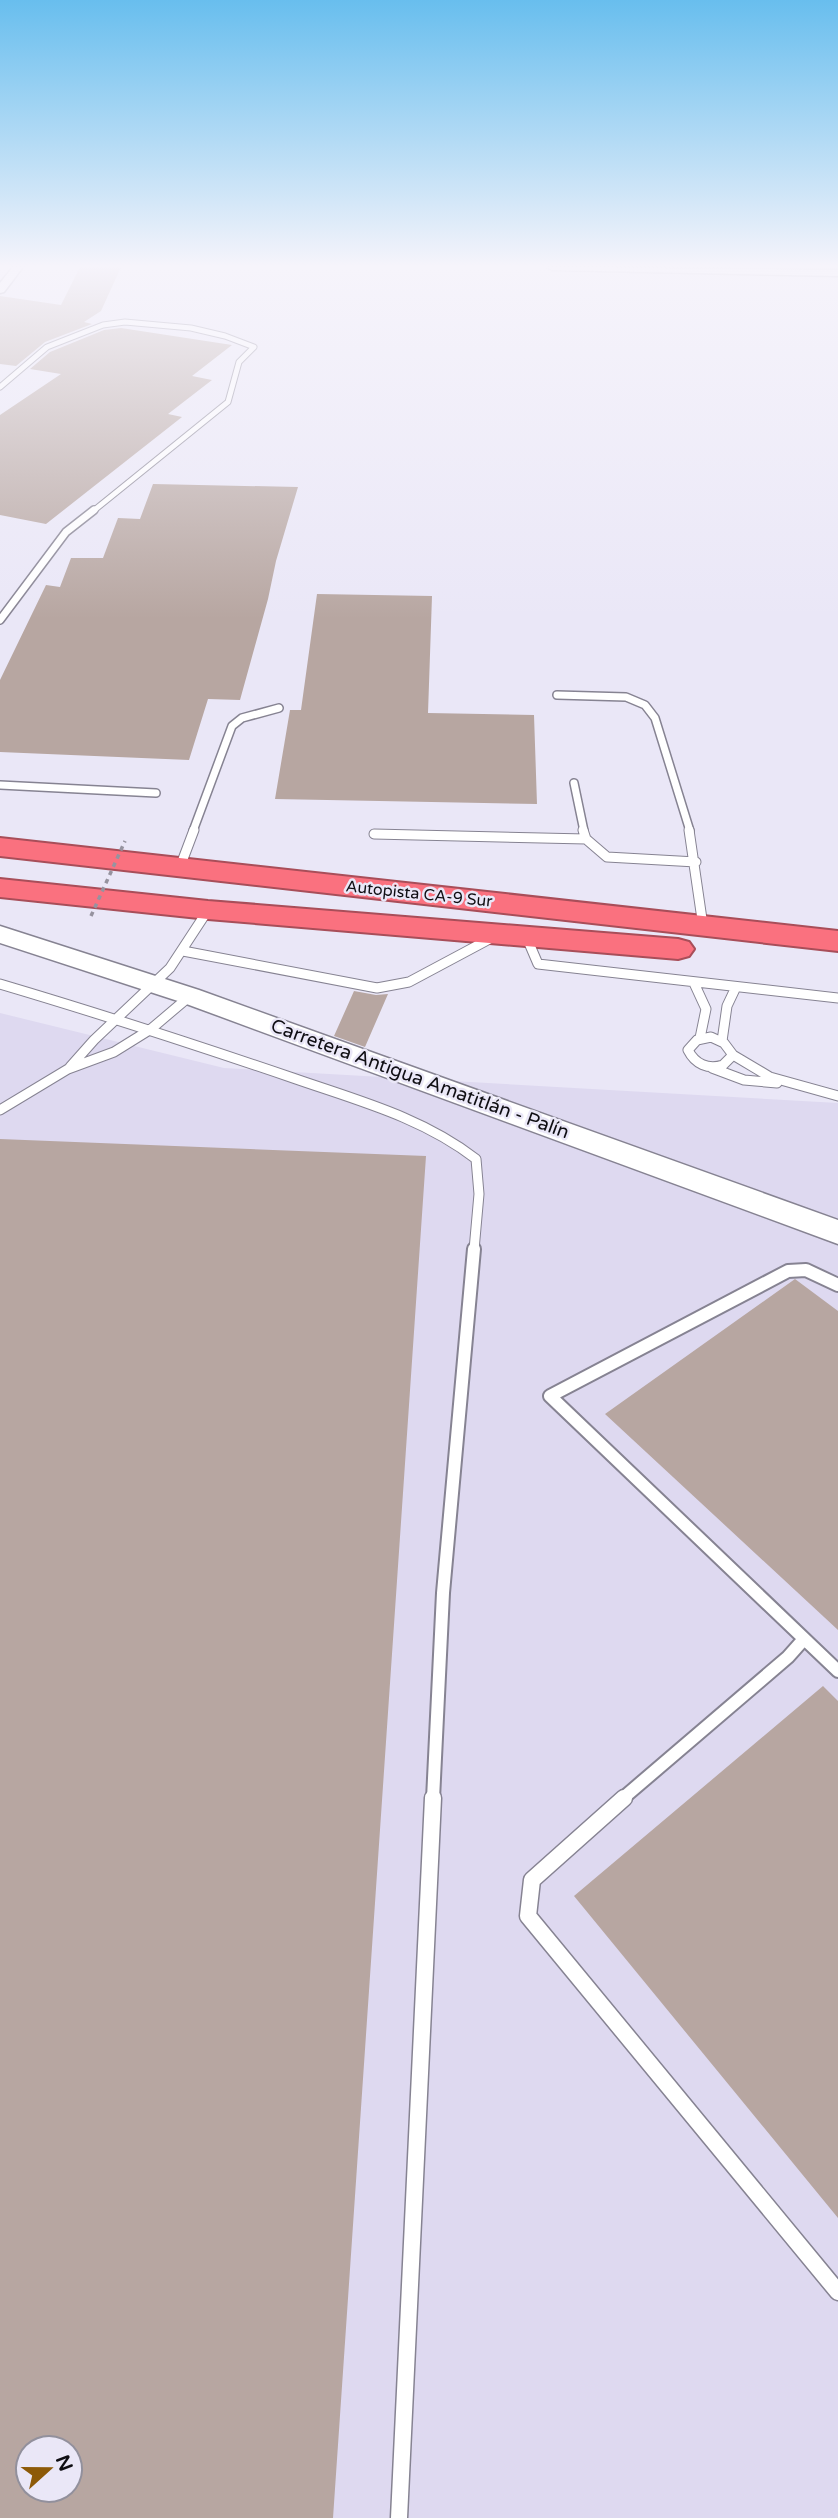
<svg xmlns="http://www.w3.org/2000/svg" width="838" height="2518" viewBox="0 0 838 2518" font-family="'Varela Round',sans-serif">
  <rect width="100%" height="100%" fill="#eae7f7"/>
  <!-- built -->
  <path fill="#ded9f0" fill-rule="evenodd" d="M0,1013L224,1068L838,1103V2518H0ZM28,2448H70V2490H28Z"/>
  <!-- building -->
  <path fill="#b7a6a1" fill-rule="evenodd" d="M80,267H121L101,311L84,322L92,324L45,342L16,366L0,364V296L61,305Z
    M121,328L232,345L192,376L212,380L168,414L182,417L46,524L0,515V415L61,374L30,369L50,352L104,330Z
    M153,484L298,487L276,561L268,599L240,700L208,699L189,760L0,752V680L46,585L60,587L71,558H103L118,518L140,519Z
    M317,594L432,596L428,713L534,715L537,804L275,799L290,710H301Z
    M354,991L376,995L388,994L365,1047L334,1036Z
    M0,1139L426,1156L333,2518H0ZM28,2448H70V2490H28Z
    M795,1279L838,1311V1630L605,1414Z
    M823,1686L838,1701V2218L574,1896Z"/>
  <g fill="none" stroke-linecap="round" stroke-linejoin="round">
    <!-- lane-far4 casing -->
    <g stroke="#868392" stroke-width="7">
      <path id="lane-far4" d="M0,387L47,347L103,325L125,322L191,328L225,336L254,347L239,362L228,402L92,512"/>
    </g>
    <!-- lane-far3 casing -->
    <g stroke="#868392" stroke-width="10">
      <path id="lane-far3" d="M0,620L66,532L94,510
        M557,695L626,697L645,705L655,718L690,831
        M574,783L584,831
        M0,785L156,793
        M193,831L232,726L242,718L279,708"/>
    </g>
    <!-- lane-far2 casing -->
    <g stroke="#868392" stroke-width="11">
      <path id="lane-far2" d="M583,830L586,839L607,857L696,862
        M689,830L703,926
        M374,834L586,839
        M180,867L194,830
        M526,936L538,964L838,998
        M183,951L377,988L409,982L497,935
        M694,983L706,1009L700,1038
        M0,984C98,1013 196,1045 293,1078C356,1100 422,1117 476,1159L479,1194L474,1250
        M711,1037L724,1043L733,1055L723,1065C708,1070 695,1064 688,1050L697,1040Z
        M722,1041L727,1006L736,987
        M733,1055L770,1077L838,1096
        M70,1067L94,1040L170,968L208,910
        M712,1068L744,1080L777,1083
        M0,1110L68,1069L114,1052L151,1029L190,996"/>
    </g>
    <!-- lane-far1 casing -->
    <g stroke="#868392" stroke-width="16">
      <path id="lane-far1" d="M838,1285L806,1270L788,1271L550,1396L838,1671
        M433,1799L443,1593L474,1249
        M622,1799L788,1657L804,1639"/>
    </g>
    <!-- lane casing -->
    <g stroke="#868392" stroke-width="19">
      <path id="lane" d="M624,1798L532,1880L528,1916L838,2292
        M399,2518L433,1798"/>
    </g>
    <!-- street casing -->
    <g stroke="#868392" stroke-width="3">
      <path id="street" d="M13,267H23L4,292L0,293V283Z
        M547,267L838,270V276L552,270Z"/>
    </g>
    <!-- secondary casing -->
    <g stroke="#868392" stroke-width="3">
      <path id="secondary" d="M0,926L199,990L838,1220V1244L181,1002L0,943Z"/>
    </g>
    <!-- highway casing -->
    <g stroke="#a84e59" stroke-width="4">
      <path id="highway" d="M0,838L838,931V951L0,856Z
        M0,879L208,901L678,939L689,942L694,949L689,956L678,959L208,919L0,897Z"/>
    </g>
    <!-- lane-far4 -->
    <use href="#lane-far4" stroke="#fff" stroke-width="5"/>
    <!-- lane-far3 -->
    <use href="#lane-far3" stroke="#fff" stroke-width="7"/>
    <!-- lane-far2 -->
    <use href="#lane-far2" stroke="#fff" stroke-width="9"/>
    <!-- lane-far1 -->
    <use href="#lane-far1" stroke="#fff" stroke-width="12"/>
    <!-- lane -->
    <use href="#lane" stroke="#fff" stroke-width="16"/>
    <!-- street -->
    <use href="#street" fill="#fff" fill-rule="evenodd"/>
    <!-- secondary -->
    <use href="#secondary" fill="#fff" fill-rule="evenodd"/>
    <!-- highway -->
    <use href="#highway" fill="#fa717f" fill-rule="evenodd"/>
    <!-- path-bridge -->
    <path stroke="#96939f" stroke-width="3.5" stroke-dasharray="4.5 4.5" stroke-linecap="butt" d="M91,916L125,841"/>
  </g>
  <!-- sky -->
  <linearGradient id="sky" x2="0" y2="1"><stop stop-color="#68beee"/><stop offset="0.43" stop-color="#f6f4fb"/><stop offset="1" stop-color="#f6f4fb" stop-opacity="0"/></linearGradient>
  <rect width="838" height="619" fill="url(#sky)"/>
  <g text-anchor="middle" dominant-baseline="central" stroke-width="5" stroke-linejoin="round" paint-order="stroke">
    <!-- far-street labels -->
    <g font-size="16" fill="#0f0e13" stroke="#eae7f7">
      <text transform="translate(419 894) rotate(6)">Autopista CA-9 Sur</text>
    </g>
    <!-- street labels -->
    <g font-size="19" fill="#0f0e13" stroke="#eae7f7">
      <text transform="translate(420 1079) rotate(20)">Carretera Antigua Amatitlán - Palín</text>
    </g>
  </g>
  <!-- north arrow -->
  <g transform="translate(49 2469) rotate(69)"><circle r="33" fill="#eae7f7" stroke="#92909c" stroke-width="2"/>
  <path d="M0-5L12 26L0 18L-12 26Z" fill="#8d5a08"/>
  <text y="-10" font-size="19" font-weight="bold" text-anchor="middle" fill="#0f0e13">N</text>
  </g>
</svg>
